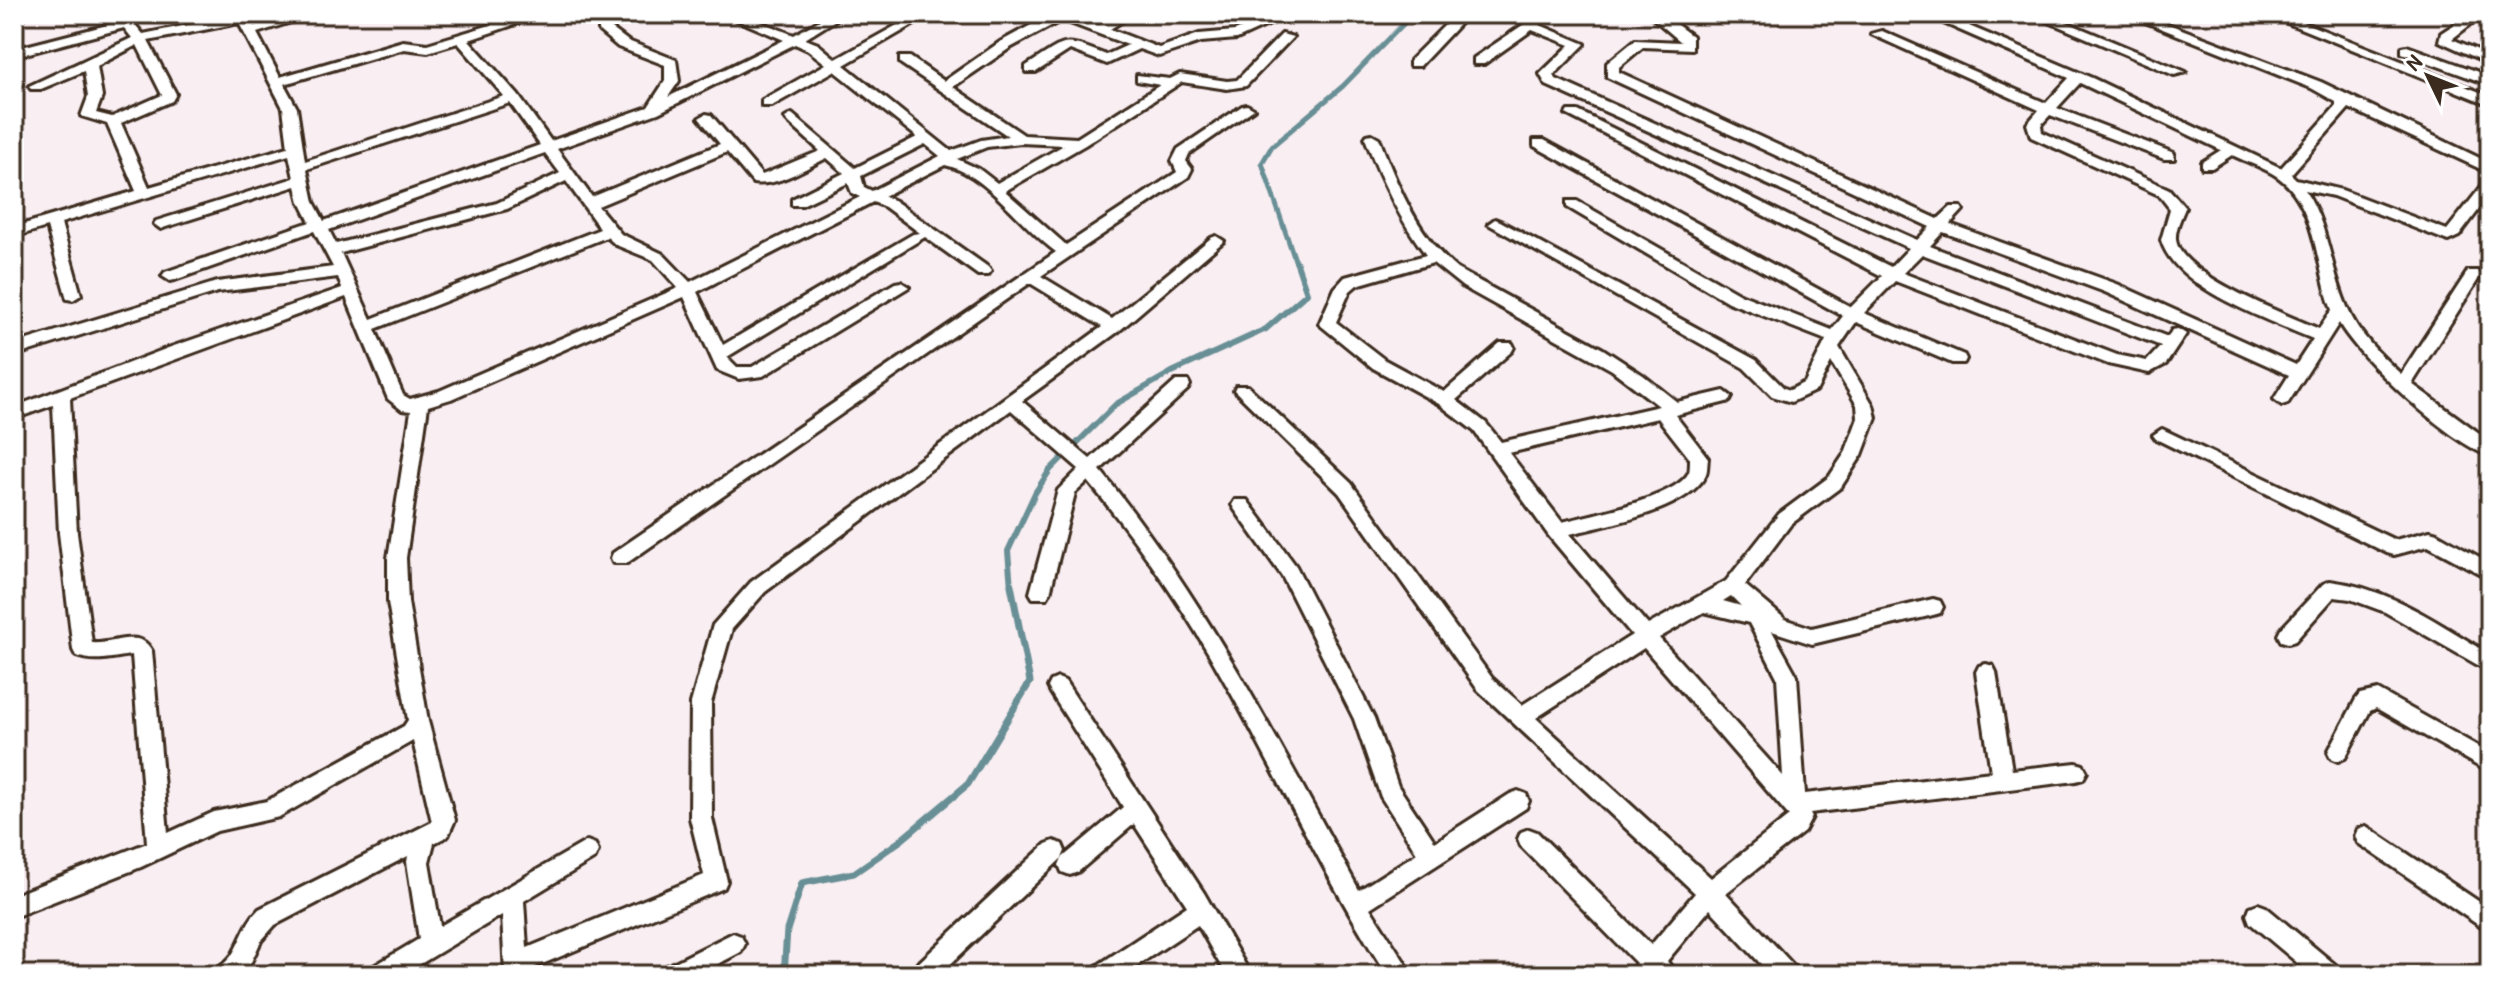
<svg xmlns="http://www.w3.org/2000/svg" width="2504" height="989" viewBox="0 0 2504 989" font-family="'Patrick Hand',sans-serif">
  <rect width="100%" height="100%" fill="#f9eef2"/>
  <filter id="ink" filterUnits="userSpaceOnUse"><feTurbulence type="fractalNoise" baseFrequency=".0125" numOctaves="2"/><feDisplacementMap in="SourceGraphic" scale="16" xChannelSelector="R" yChannelSelector="G"/><feConvolveMatrix kernelMatrix="1 2 1 2 8 2 1 2 1" color-interpolation-filters="sRGB"/></filter>
  <g filter="url(#ink)">
    <g fill="none" stroke-linecap="round" stroke-linejoin="round">
      <!-- stream-far2 -->
      <path stroke="#688f95" stroke-width="5" d="M1296,263L1262,163L1272,146L1343,86L1413,14"/>
      <!-- stream-far1 -->
      <path stroke="#688f95" stroke-width="6" d="M1011,587L1008,551L1035,493L1050,470L1116,404L1172,372L1266,329L1307,293L1296,261"/>
      <!-- stream -->
      <path stroke="#688f95" stroke-width="7" d="M784,975L787,930L802,883L854,873L900,841L968,784L1030,682L1011,585"/>
      <!-- street casing -->
      <g stroke="#3b2a1e" stroke-width="6">
        <path id="street" d="M14,14H33L14,21Z
          M113,14H126L143,34L243,14L247,15L254,26L296,14H316L257,33L280,77L403,41L427,44L527,14H546L469,40L518,95L551,141L648,107L665,81V65L618,47L599,31V25H607L628,41L676,60L679,81L668,97L784,40L723,14H740L794,35L830,14H845L805,39L818,44L836,59L917,14H932L844,65L951,151L981,140L1008,136L900,63V57H910L944,81L1000,42L1051,14H1070L1099,25L1119,14H1134L1110,29L1159,48L1199,34L1235,31L1275,14H1292L1237,39L1201,42L1159,56L1139,49L1107,64L1070,50L1036,72H1026V66C1068,40 1060,37 1106,55L1128,45L1062,20L1010,48L953,87L1024,135L1077,138L1160,85L1137,81V75L1170,79L1180,74L1227,81L1237,80L1282,34L1293,37L1246,86L1227,89L1182,82L1085,145L1005,191L1066,245L1177,172L1172,161L1178,149L1242,106L1247,105L1254,109L1189,154L1186,161L1192,169L1188,177L1041,276L1112,319L1211,238L1216,236L1224,241L1119,331L1022,401L1090,459L1176,381H1188L1190,385L1188,389L1100,470C1205,598 1280,745 1359,890L1417,853L1381,797L1354,719L1282,576L1235,510L1232,505L1235,500H1247L1296,566L1374,718L1398,786L1435,842L1510,794L1518,791L1526,794L1529,801L1526,808L1370,908L1413,975H1387C1325,879 1278,776 1222,677C1184,608 1138,542 1088,481L1075,493L1050,593L1047,598H1033L1030,593L1058,490L1079,469L1011,410L765,592L732,629L711,703L712,818L727,881L724,888L528,970L529,975H505L502,915L402,975H368L372,967L419,939L407,862L408,856L275,925L261,941L245,975H215C219,966 226,963 232,955C242,939 245,923 259,909L432,822L413,741L279,817L217,831L141,867L14,917V895L147,843L132,655C113,657 96,663 76,656L73,650L59,533L53,405L17,418L14,417V407L168,348L342,288L338,277L218,292L14,356V344L217,282L333,267L314,231L175,280L170,281L162,276L165,272L310,222L300,202L296,186L166,227L161,229L154,224L156,221L294,178L289,155L61,223L81,295L73,300L67,299L47,227L14,237V227L136,191L107,124L81,116L88,97L84,71L41,89H31L29,86L132,38L124,28L14,57V49L119,22ZM239,23L283,108L288,147L149,187L121,123L172,101L176,94L148,41ZM458,43L504,96L305,161L297,108L284,84L404,49L428,52ZM795,44L808,50L826,64L762,100V106H772L834,71L917,137L855,168L792,114L785,118L787,121L820,151L762,175L711,115L706,114L699,118L720,144L592,197L557,149L658,113ZM137,45L162,95L112,117L96,113L102,97L97,66ZM510,103L540,145L324,221L314,202L307,169ZM1021,143L1064,145L997,183L979,169L957,159L987,147ZM925,144L940,156L872,191L864,187L861,176ZM727,152L753,183C778,187 805,168 827,158L844,173L792,199V205H802L848,183L852,193L860,197L690,282L663,254L621,234L598,206ZM545,153L560,173L497,203L336,244L329,230ZM945,165C987,174 1021,227 1056,252L613,553L611,558L613,563H627L1030,283L1102,327L751,582L713,625L691,703L690,818L704,875L527,948L524,901L595,858L598,851L595,844L587,841L440,926L429,862L434,843L448,836L455,820L428,721L408,602L406,558L428,406L451,399L684,297L717,370L739,379L763,376L909,287L901,282L895,283L752,367H737L727,357L925,237L978,275H988L991,271L988,267L895,201L884,196ZM566,181L600,229L371,319L341,253L507,209ZM873,202L885,207L920,233L913,234L723,345L697,292ZM607,237L616,245L653,260L678,288L439,391L410,399L403,395L375,329ZM346,297L388,399L402,410L411,411L388,558V602L408,720L404,726L267,801L214,812L168,833L152,651C140,627 113,645 92,643L77,533L70,398Z
          M1456,14H1469L1420,66H1410V60Z
          M1539,14H1553L1540,25L1585,44L1554,75L1556,79L1917,240L1930,227L1607,77V63L1635,40L1681,42L1648,14H1662L1692,36V49L1643,47L1619,67V72L1938,219L1951,207H1961L1963,210L1950,224L2117,284L2296,365L2313,339C2269,320 2175,289 2161,240L2170,209L2159,195L2031,137L2027,124L2039,110L1871,34L1882,31L2046,103L2069,78L1923,14H1940L1958,22L1971,14H1986L1969,26L2092,78L2281,168L2336,106V102L2311,88L2125,14H2142L2321,82L2490,163V172L2485,171L2349,108L2291,174L2296,179L2342,190L2447,230L2485,182L2490,181V195L2459,236L2448,241L2333,196L2305,190C2329,226 2330,268 2347,307C2358,334 2380,355 2401,374L2468,271H2478L2481,275L2412,384L2490,441V456C2452,445 2359,359 2339,323L2288,403L2282,405L2274,399L2289,375L2105,292L1943,232L1930,246L2168,337L2172,330L2178,329L2186,334L2166,364L2149,373L2108,364L1895,281L1864,313L1964,355L1966,359L1964,363H1952L1856,322L1839,347L1873,405L1876,418L1862,455L1841,487L1791,524L1745,585L1785,619L1812,628L1933,599L1940,601L1943,607L1940,613L1933,615L1812,644L1772,631L1797,676L1805,794L1991,772L1976,672L1979,666L1986,664L1993,666L1996,672L2012,770L2076,763L2083,765L2087,772L2083,779L2076,781L1810,813L1812,817L1804,832L1726,893L1795,967L1799,975H1771L1710,909L1667,961L1677,975H1629L1636,963L1521,846L1518,839L1521,832L1529,829L1537,832L1651,945L1695,893L1478,690L1339,493L1234,390L1236,386H1248L1351,483L1492,678L1522,705L1632,635L1549,536L1474,431L1439,404L1373,368L1319,324L1335,288L1345,277L1426,255C1399,219 1381,180 1365,138L1367,135L1372,134L1379,138C1397,185 1418,236 1457,269L1603,349L1643,375L1677,402L1724,391L1732,397L1730,401L1675,415L1708,458C1707,464 1708,471 1705,476C1686,511 1607,525 1570,534L1648,625L1726,581L1779,514L1829,477L1845,453L1858,418L1857,405L1831,362L1817,390L1791,402L1772,396L1744,368L1488,224L1495,219L1500,221L1756,360L1784,388L1790,390L1805,382L1826,340L1728,302L1567,207V201H1577L1740,294L1832,330L1843,316L1534,146V140H1544L1851,307L1882,276L1566,114L1568,111H1578L1891,267L1909,248L1546,85L1540,74L1570,45L1532,30L1484,64H1474V58ZM2080,83L2221,150L2202,162V168H2212L2232,155C2247,162 2265,168 2278,177C2317,205 2316,269 2332,310L2319,329C2287,315 2187,277 2177,244C2173,233 2181,218 2185,208L2169,189L2042,132L2041,125L2050,115L2164,159H2174V153L2057,108ZM1922,254L2161,346L2147,361L2117,355L1903,273ZM1433,263L1463,287L1612,370L1659,406L1501,442L1486,423L1456,400L1512,351L1514,347L1512,343H1500L1444,392L1385,360L1336,322L1350,291L1357,285ZM1658,418L1690,459C1690,461 1690,470 1689,472C1677,498 1589,515 1562,522L1509,453ZM1731,596L1741,606L1723,601ZM1704,612L1749,623L1777,677L1783,776L1659,638ZM1644,648L1789,816L1711,878L1536,718Z
          M2030,14H2047L2186,72L2174,75Z
          M2265,14H2282L2490,96V105Z
          M2470,14H2484L2452,39L2490,55V64L2439,41L2441,33Z
          M2407,46L2490,76V85L2402,53V47Z
          M2162,429L2395,540L2430,531L2437,533L2490,563V579L2428,546L2394,555L2387,553L2156,439L2153,435Z
          M2330,581C2390,588 2439,624 2490,654V672L2385,612L2350,599L2334,597L2295,641L2288,643L2281,641L2278,635L2281,629L2323,584Z
          M1058,678L1065,681L1204,893L1251,975H1226L1198,925L1123,975H1091L1095,967L1187,906L1134,824L1078,872L1070,875L1062,872L1059,865L1062,858L1123,807L1051,693L1048,687L1051,681Z
          M2378,690L2490,753V773L2376,708L2370,711L2345,758L2338,761L2331,758L2328,752L2356,699L2360,694Z
          M2366,826L2490,909V933L2358,843L2355,836L2358,829Z
          M1054,841L1062,844L1065,851L1062,858L939,975H910L914,967L1046,844Z
          M2258,904L2266,907L2338,967L2342,975H2312L2250,923L2247,915L2250,907Z
          M733,933L741,936L745,944L741,952L697,975H661L665,967Z"/>
      </g>
      <!-- street -->
      <use href="#street" fill="#fff" fill-rule="evenodd"/>
    </g>
  </g>
  <!-- margin -->
  <rect width="2504" height="989" fill="none" stroke="#fff" stroke-width="48"/>
  <rect x="24" y="24" width="2456" height="941" fill="none" stroke="#3b2a1e" stroke-width="3" filter="url(#ink)"/>
  <!-- north arrow -->
  <g transform="translate(2428 76) rotate(313)" stroke="#ffffff" stroke-width="6" paint-order="stroke">
  <path d="M0-6L14 30L0 20L-14 30Z" fill="#3b2a1e"/>
  <text y="-12" font-size="22" font-weight="bold" text-anchor="middle" fill="#3b2a1e">N</text>
  </g>
</svg>
